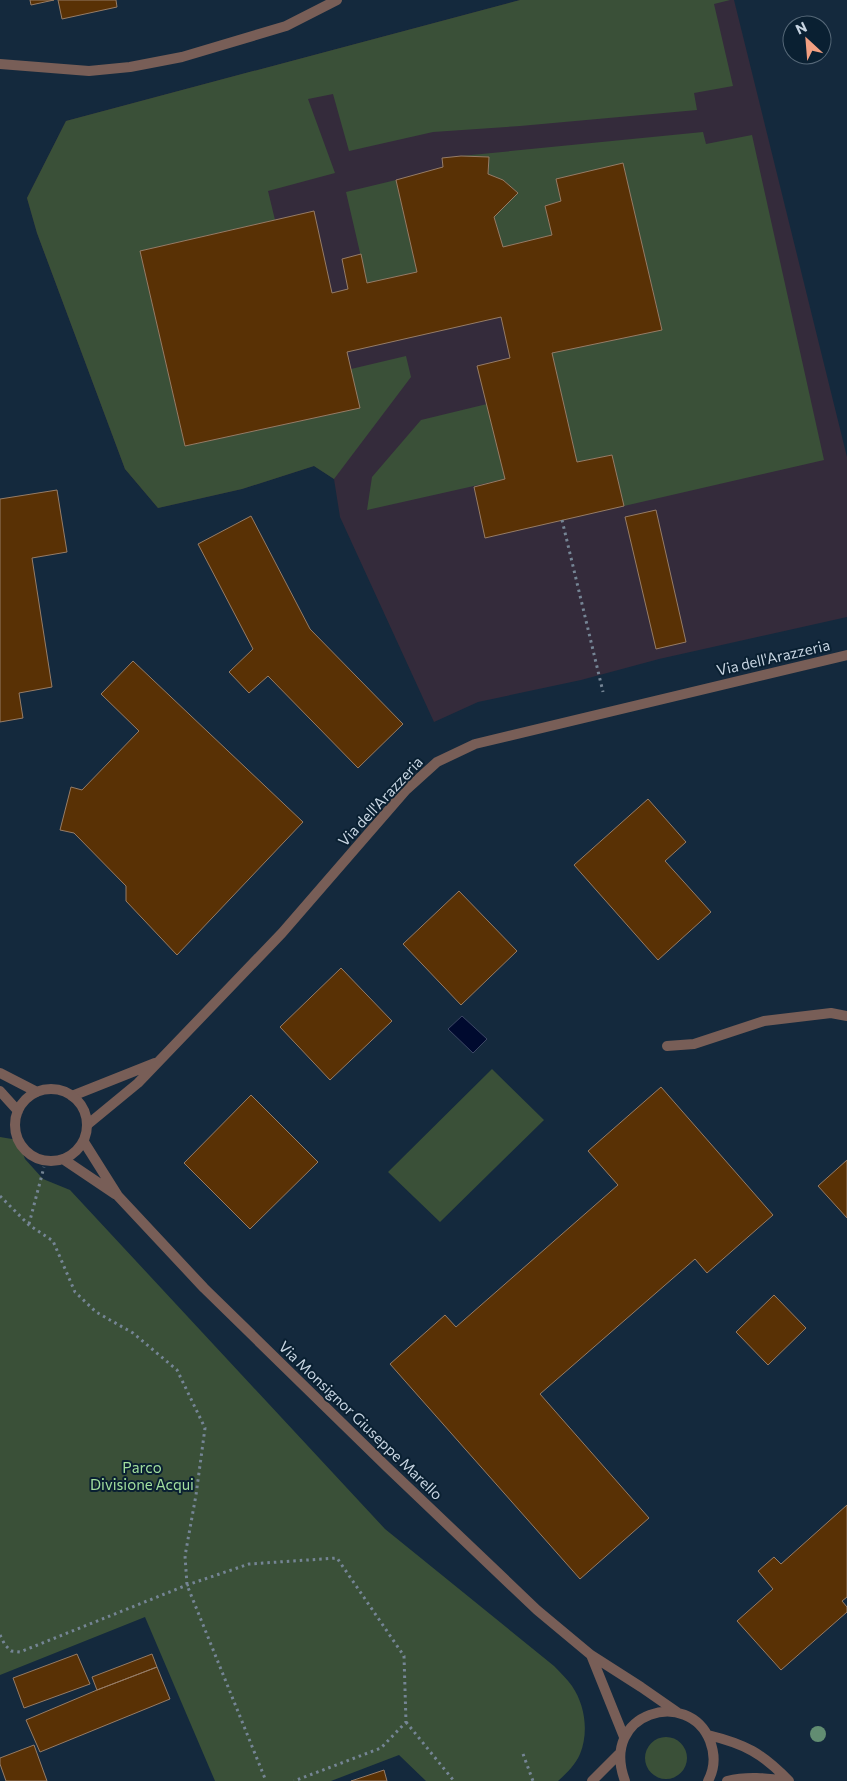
<svg xmlns="http://www.w3.org/2000/svg" width="847" height="1781" viewBox="0 0 847 1781" font-family="Commissioner,sans-serif">
  <rect width="100%" height="100%" fill="#14293d"/>
  <!-- education -->
  <path fill="#342b3b" d="M520,0H734L847,457V617L659,659L581,680L478,702L434,722L340,517L334,479L314,466L242,489L158,508L125,469L37,233L27,198L66,121Z"/>
  <!-- green -->
  <path fill="#3a5038" d="M520,0H730L714,4L733,86L694,93L697,110L520,126L433,132L349,151L333,94L308,99L335,173L268,191L275,220L140,251L185,446L359,408L351,369L406,356L411,377L334,479L314,466L242,489L158,508L125,469L37,233L27,198L66,121Z
    M703,132L706,144L752,135L824,460L624,506L612,455L577,462L552,353L662,329L623,164L556,179L561,201L545,206L552,235L503,247L494,217L518,193L503,180L488,174L489,157L461,156Z
    M396,180L417,272L367,283L346,192Z
    M487,404L505,479L367,510L372,477L421,420Z
    M492,1069L544,1120L440,1222L388,1172Z
    M0,1137L18,1140L25,1159L43,1179L70,1190L385,1529L554,1666C560,1672 567,1679 572,1686C585,1705 589,1732 580,1754C576,1764 566,1774 558,1781H426L399,1755L331,1781H215L145,1617L0,1675Z
    M645 1758a21 21 0 1 1 42 0a21 21 0 1 1-42 0Z"/>
  <!-- water -->
  <path fill="#000a2f" stroke="#3c4764" d="M462,1016L487,1039L473,1053L448,1029Z"/>
  <!-- building -->
  <path fill="#593105" stroke="#967c66" d="M30,0H54L31,5Z
    M58,0H116L117,7L62,19Z
    M461,156L489,157L488,174L503,180L518,193L494,217L503,247L552,235L545,206L561,201L556,179L623,163L662,330L552,353L577,462L612,455L624,506L485,538L474,487L505,479L477,366L510,358L501,317L347,352L360,408L185,446L140,251L314,211L332,293L348,289L342,259L361,254L367,283L417,272L396,180L443,167L442,158Z
    M57,490L67,552L32,558L52,687L19,693L23,718L0,722V499Z
    M656,510L686,642L656,649L625,517Z
    M251,516L310,629L403,724L358,768L268,676L249,693L229,672L253,649L198,544Z
    M133,661L303,822L177,955L126,901V886L74,833L60,830L71,787L82,790L139,731L101,694Z
    M648,799L686,842L665,861L711,912L658,960L574,865Z
    M459,891L517,951L461,1005L403,944Z
    M341,968L392,1021L330,1080L280,1027Z
    M661,1087L773,1215L707,1273L695,1259L540,1394L649,1518L580,1579L390,1364L445,1315L456,1327L618,1185L588,1151Z
    M251,1095L318,1162L250,1229L184,1163Z
    M847,1160V1218L818,1186Z
    M774,1295L806,1328L768,1365L736,1332Z
    M847,1505V1597L842,1601L847,1607V1612L781,1670L737,1621L773,1589L758,1571L774,1557L781,1564Z
    M77,1654L90,1684L24,1708L13,1678Z
    M152,1654L157,1667L97,1690L92,1677Z
    M157,1667L170,1699L40,1752L26,1720L97,1690Z
    M34,1745L47,1781H6L0,1764V1758Z
    M384,1770L387,1781H351Z"/>
  <g fill="none" stroke-linecap="round" stroke-linejoin="round">
    <!-- path -->
    <path stroke="#758595" stroke-width="3" stroke-dasharray="2.5 4" stroke-linecap="butt" d="M562,520L603,692
      M0,1196L29,1225L53,1241L75,1292L96,1312L133,1333L177,1370L205,1428L196,1495L185,1556L187,1585L266,1781
      M29,1224L44,1167
      M0,1635L5,1645L11,1651L20,1652L187,1585L249,1564L337,1558L404,1656L406,1722L381,1748L294,1781
      M406,1722L454,1781
      M523,1754L533,1781"/>
    <!-- service -->
    <path stroke="#785e57" stroke-width="10" d="M667,1046L694,1044L764,1021L831,1013L847,1016"/>
    <!-- minor -->
    <path stroke="#785e57" stroke-width="10" d="M0,64L89,71L130,67L182,57L286,26L337,0
      M72,1096L155,1063
      M87,1125L138,1083L282,933L406,790L437,762L475,744L847,655"/>
    <!-- tertiary -->
    <path stroke="#785e57" stroke-width="10" d="M0,1073L37,1092
      M15 1125a36 36 0 1 1 72 0a36 36 0 1 1-72 0Z
      M0,1091L18,1111
      M84,1142L118,1196L204,1288L387,1467L537,1610L591,1655L641,1687L677,1712
      M63,1159L115,1194
      M591,1655L624,1737
      M708,1735C745,1744 762,1753 789,1781
      M592,1781L619,1754
      M625,1781C599,1712 689,1687 710,1741C715,1754 715,1768 708,1781
      M727,1781C747,1776 766,1778 787,1781"/>
  </g>
  <!-- trees -->
  <circle fill="#628d72" cx="818" cy="1734" r="8"/>
  <g text-anchor="middle" dominant-baseline="central" stroke-width="4" stroke-linejoin="round" paint-order="stroke">
    <!-- street labels -->
    <g font-size="15" fill="#c7d4e1" stroke="#0a2032">
      <text transform="translate(773 657) rotate(-13)">Via dell'Arazzeria</text>
      <text transform="translate(380 801) rotate(-47)">Via dell'Arazzeria</text>
      <text transform="translate(361 1420) rotate(44)">Via Monsignor Giuseppe Marello</text>
    </g>
    <!-- park labels -->
    <g font-size="15" fill="#a2df9e" stroke="#0a2032">
      <text x="142" y="1467">Parco<tspan x="142" dy="17">Divisione Acqui</tspan></text>
    </g>
  </g>
  <!-- north arrow -->
  <g transform="translate(807 40) rotate(334)"><circle r="24" fill="#0a2032" stroke="#566878"/>
  <path d="M0-4L9 19L0 12L-9 19Z" fill="#f3a082"/>
  <text y="-8" font-size="14" font-weight="bold" text-anchor="middle" fill="#c7d4e1">N</text>
  </g>
</svg>
